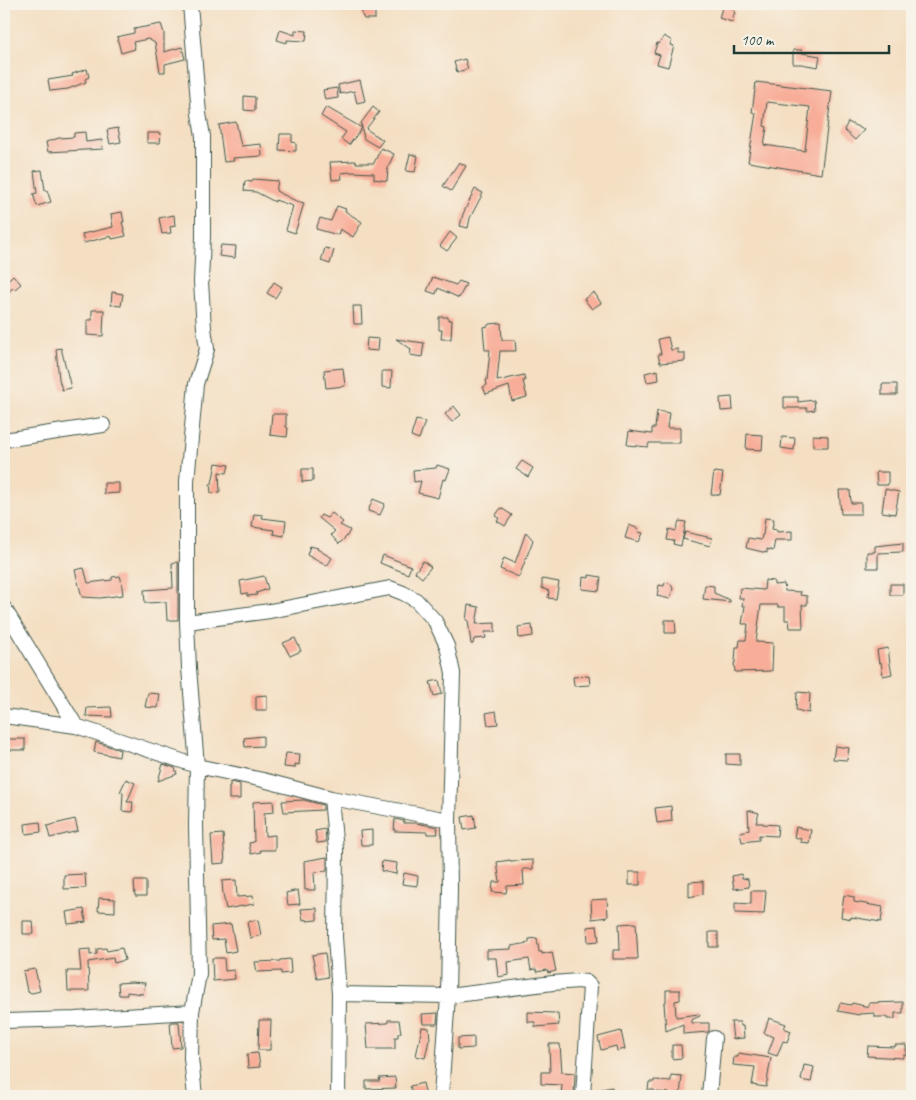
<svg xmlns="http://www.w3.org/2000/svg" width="916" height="1100" viewBox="0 0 916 1100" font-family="Caveat,sans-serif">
  <rect width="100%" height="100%" fill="#f7f3e8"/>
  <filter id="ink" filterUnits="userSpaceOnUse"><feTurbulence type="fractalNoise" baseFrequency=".02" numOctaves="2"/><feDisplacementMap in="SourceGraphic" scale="10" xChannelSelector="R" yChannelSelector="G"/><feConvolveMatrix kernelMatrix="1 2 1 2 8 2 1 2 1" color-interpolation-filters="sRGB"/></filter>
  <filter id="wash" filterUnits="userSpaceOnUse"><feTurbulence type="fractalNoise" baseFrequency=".0096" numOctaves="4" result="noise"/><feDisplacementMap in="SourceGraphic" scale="20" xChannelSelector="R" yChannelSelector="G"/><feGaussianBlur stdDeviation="1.12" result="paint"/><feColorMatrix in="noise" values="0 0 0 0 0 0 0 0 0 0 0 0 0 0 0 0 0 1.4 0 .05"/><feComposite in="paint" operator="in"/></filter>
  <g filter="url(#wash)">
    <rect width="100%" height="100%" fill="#f4dfc3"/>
    <g id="blocks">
      <!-- building -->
      <path fill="#f8ad98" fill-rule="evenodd" d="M723,4L730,5L731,8L735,11L732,22L719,18Z
        M362,6H375V19H364L362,15Z
        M161,24L164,33V52L182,47L185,59L165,64V72H160L155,43L148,39L133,42L135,49L121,53L117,37L134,33V29Z
        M280,30L295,35V30L307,31L306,41L287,40V43L277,40Z
        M664,36L672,41L670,45L674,46L668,67L657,64L660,55L654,53L657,43L659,44Z
        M793,50H802V53L820,56L818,67L801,64H793Z
        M465,59L468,69L457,72L454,62Z
        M87,69L89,77L85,79L86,82L68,89L50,91L48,80L73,76L72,74Z
        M360,80L365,101L357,103L354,91L340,94L338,85Z
        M756,82L832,91L821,174L748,162L756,113L752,112ZM767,102L810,107L805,151L764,145L767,127L764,126Z
        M337,88L338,98L325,100L323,90Z
        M244,96L255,97V111L244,110Z
        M326,107L362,128L349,145L341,139L346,132L321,116Z
        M373,107L379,112L366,129L383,140L378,147L364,139L361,123Z
        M236,122L241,146L261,144L262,156L233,158L234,161L224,162L219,125Z
        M848,122L864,130L855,140L844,130Z
        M118,128L121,142L110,144L107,130Z
        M85,132L86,142L102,140L103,149L48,152L46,142L59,138L74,137V133Z
        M147,133H161L160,143H147Z
        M280,134H292V142L296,143V151L279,150Z
        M381,148L394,154L388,167L387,181L374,179V173L351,172L341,173L342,179L332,180L330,162L356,161V163H374Z
        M410,154L418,156L415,172L406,171Z
        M459,162L466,166L451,191L443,186Z
        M42,170L45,190H47L51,202L37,206L33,194L37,193L34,171Z
        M253,179L278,181L276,191L296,201L304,203L295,233L286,230L293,206L275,200V202L256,192L244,191L245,181L252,182Z
        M475,189L483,193L470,218L468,228L460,226L463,214Z
        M337,206L346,209L345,211L362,222L353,237L340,229L338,235L316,229L320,218L331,221Z
        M122,212L124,222H122L126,236L112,239L111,236L84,243L82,234L113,227L111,214Z
        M174,215L175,226L170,227L171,233L162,234L159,218Z
        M450,232L457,238L447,251L440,246Z
        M221,245L236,246L235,258L219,256Z
        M325,248L334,250L330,264L321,261Z
        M13,275L21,284L15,289L13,288L4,295V284Z
        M433,277L456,285L459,281L466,284L459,298L438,288L436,294L427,291Z
        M274,282L282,287L275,298L267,293Z
        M112,292L123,294L121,306L111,305Z
        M594,292L601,303L592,309L584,299Z
        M353,306H361L362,324H354Z
        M92,310H104L103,336L87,335V320H92Z
        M439,317H448V320H452L451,339H441L442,330H439Z
        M501,323L502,340H515L516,351H500L497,381L524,375L525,381H523L527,397L512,401L509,386L486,394L483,387L487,385L486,380H487L490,350H485L483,327L488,326L489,324Z
        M668,337L671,350L678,349V353H685V361L660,363L658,354H661L658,339Z
        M367,338L379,339L378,351L366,350Z
        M396,339L424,343L422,357L410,355L411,349Z
        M61,348L71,388L62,390L59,379L56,349Z
        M343,368L345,386L326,388L324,370Z
        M658,370L659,380L647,382L645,373Z
        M382,371H392L391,388L382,387Z
        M882,384H897V395H882Z
        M732,397L733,410L721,411L720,398Z
        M784,397H798V402L814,400L815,410L807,411V408H784Z
        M454,406L461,415L452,422L445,414Z
        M657,411L669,413L667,428H680V443H649L648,447L627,445L629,431L652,434V428H655Z
        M272,414H286V427L288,428L287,437L270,435Z
        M416,420L425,422L419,439L411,436Z
        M747,434L763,435L762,450L746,449Z
        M813,435L828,436V447H813Z
        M782,437L795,438L794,450L781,448Z
        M522,461L533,468L528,477L516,469Z
        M216,463L229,465L227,473L219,472L220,492L211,493L210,484H212Z
        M437,465L450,469L446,480L443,479L438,498L418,493L421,481L414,482L413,470L436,468Z
        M302,469H313V481L302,482Z
        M714,472L723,473L720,495L711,494Z
        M876,472H888V485H877Z
        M104,483H119V493L104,494Z
        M885,489L899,492L895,514L882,512Z
        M839,490H850L851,503H861V514H841Z
        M373,499L385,504L380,515L368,511Z
        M501,508L512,515L505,526L497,521L499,518L495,516Z
        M332,513L343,522L340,525L350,530L347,536L339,544L331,535L335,531L319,518L321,515L327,518Z
        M254,514L263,515L262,518L286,521L284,536L273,534L274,530L252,527Z
        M765,518L774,519L772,529L777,530V532L792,531V540H775L773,551L767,549V553L746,548L748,538L761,540L762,535H763Z
        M679,521L686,522L681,546L673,544L674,541L667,540L669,529L676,531Z
        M629,525L639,529L638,532L643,533L639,542L625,538Z
        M526,532L533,540L519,577L500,569L504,558L515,563Z
        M685,532L712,538L710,546L683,539Z
        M903,543V552L878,553V568H867V552H875V546Z
        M310,546L318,548L317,549L332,558L327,566L307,555Z
        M383,555L411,566L408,574L380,563Z
        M423,561L431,567L422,578L415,572Z
        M178,562V620H167L166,602L145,603L144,590L173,588L172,563Z
        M84,568L88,583L112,580V577L120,576L121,579L123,595L100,598L82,597L75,570Z
        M589,575L601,577L599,591L582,589L583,577L589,578Z
        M264,576L268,589L256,593L257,595L247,596V593L242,594L240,581Z
        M542,579L559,582L556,599L548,598L549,591L542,588Z
        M765,580L774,581V585L784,584L785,591L801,592L800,595L807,596V605H802L803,628H790L789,620H785V607H778V605H761L756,642L773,643L772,671L735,672L734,663H735L736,647H739L740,640H746L748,624H742L745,606H742L743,598H739L740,588L764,590Z
        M665,582L671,584L673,589L670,599L657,596L659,585L664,586Z
        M890,584H903V595H890Z
        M705,585L714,586V593L730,600V602L703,599Z
        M468,605L479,607L476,624L495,623V632H485L486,638L474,639L473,644H471L468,620H466Z
        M665,620H675L676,633H665Z
        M532,625L533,636L519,638L518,627Z
        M295,638L301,651L290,656L283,643Z
        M888,648L890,664L892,674L883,676L881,662L879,663L877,650Z
        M589,676L590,685L574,686L573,677Z
        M439,680L442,694L434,696L430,682Z
        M797,692L810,693L809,713L796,710Z
        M148,693L160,694L158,708L145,707Z
        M267,695V710H256V696Z
        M111,707L112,717L86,716L87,708Z
        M496,711L498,724L488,725L486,713Z
        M263,736V746L245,747L244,738Z
        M8,739H25V750H8Z
        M96,742L120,750L119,757L94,752Z
        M835,746L849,748L847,760L833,759Z
        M286,753L300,754L299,765L295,764V768L284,767Z
        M726,754H740V765L726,764Z
        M163,764L175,768L177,774L158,781Z
        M126,779L135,783L127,802H133L132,812L122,811L123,793L120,792Z
        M230,782L240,784V799H229V786H230Z
        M304,800L323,805V810L284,812L282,801Z
        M273,801L274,812L264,813L265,836L275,835V850H260L261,852L251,854L249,843L254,842L253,802Z
        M671,806L672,821L657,823L655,808Z
        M748,810L759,813L756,823H763V824L778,825L777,836L759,835V840L742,842L740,832L749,830Z
        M474,815L476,828L464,830L462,817Z
        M75,819L78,831L50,838L47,826Z
        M395,819L404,821V823H416L437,827L438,834H427V832L394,831Z
        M40,822L41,832L26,834L25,824Z
        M796,827L811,830L809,843L800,842L801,839L794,837Z
        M325,829L326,842L317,843L315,831Z
        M372,830V845H361L360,831Z
        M223,834L225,863L213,864L211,835Z
        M327,857V871L314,872L315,890H305L304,861Z
        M510,860V861L533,860V869H523L524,885L507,886L506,893L492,892L493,882H500L497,862Z
        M382,861L397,863L396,874L381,871Z
        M629,872H640V885H629Z
        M404,873L418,876L417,886L402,884Z
        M85,874L86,888L64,889V875Z
        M741,874L742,878L748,879L749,887L734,889L732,876Z
        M236,880L237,897L253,896L254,904L226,909L223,894L222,881Z
        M134,881H146V896H135Z
        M703,881V894L689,897V882Z
        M298,890L300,904L288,905L286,893Z
        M751,891H766L764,914L735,913V903L751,904Z
        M844,895L854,897V902L883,907L881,922L851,917V919L841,917Z
        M99,898L115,899V912L98,911Z
        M607,899L608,917L592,919L591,900Z
        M317,908V920L307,921V919L303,920L301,909Z
        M84,909L86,922L68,924L66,912Z
        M258,920L261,935L250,938L247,922Z
        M23,921H33L34,934H23Z
        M636,923L638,959H613V950H620L619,924Z
        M231,924L236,951L226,953L224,939L212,940L211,926Z
        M597,926L599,941L588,942L587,927Z
        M709,932H718V947H709Z
        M537,938L539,952H542V954L552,952L556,971L548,973L547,970L537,972L536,969L531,970L529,959L508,962L509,975L498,977L496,958H487V950L511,949V946L529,943V939Z
        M106,948L107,951L122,948L125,960L114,963L113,958L88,962L89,991H68L67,971H81L79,950L90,949V955L97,954V949Z
        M325,953L328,977L317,979L312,955Z
        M212,958H224L225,971L234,970L235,979L213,981Z
        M290,959L291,973L281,974V971L257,972L255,962L280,961V960Z
        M35,969L40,991L32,993L27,991L23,971Z
        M132,982L145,983L143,994L127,992V995H119L118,983Z
        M666,990H680V1000L675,1001L676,1017L699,1014L700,1016L691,1020V1023H709V1031L708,1032L683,1034V1024L666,1031L664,1003L666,1002Z
        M903,1002V1013H895V1019H887V1017H875V1013L859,1014V1015L838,1011L840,1003L851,1005L852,1003L869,1007V1003Z
        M528,1012L555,1013V1014H558L559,1025L535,1027V1022H528Z
        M438,1013L437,1024H423L422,1014Z
        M769,1018L786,1024L784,1028L791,1031L787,1042L783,1041L777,1056L768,1053L774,1037L764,1033Z
        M259,1020H271L270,1050H258Z
        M388,1020H399L401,1033H398V1037H395V1049H368L366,1024L388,1023Z
        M170,1022H179L181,1047L172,1048Z
        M731,1022H740L741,1026H743L744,1038L733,1039Z
        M422,1027L429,1028L430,1040H429L425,1058L416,1056Z
        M621,1031L625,1049L617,1051L616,1046L601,1050L598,1037Z
        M474,1037V1048L458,1049V1038Z
        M549,1044H560L562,1072L575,1073L574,1096H561L562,1085L541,1084V1072H550Z
        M672,1045H681L682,1058L672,1059Z
        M895,1045H906V1055H903V1058L867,1056L868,1046L895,1047Z
        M258,1053L260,1067L248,1068L247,1054Z
        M738,1053L771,1058L766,1087L752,1085L755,1067L733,1065L734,1057H738Z
        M804,1065L814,1067L811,1082L801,1080Z
        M671,1075L682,1076L680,1096H669V1093L655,1092L654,1090H648L649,1082H654V1080L671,1081Z
        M395,1077L396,1088L366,1089V1081H380L379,1078Z
        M423,1083L426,1096H413L410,1086Z
        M612,1087L614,1096H592V1091Z"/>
    </g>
  </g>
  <g filter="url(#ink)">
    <use href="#blocks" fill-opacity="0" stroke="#3f5549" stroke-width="1"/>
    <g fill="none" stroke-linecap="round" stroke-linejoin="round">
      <!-- minor casing -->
      <g stroke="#3f5549" stroke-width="16">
        <path id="minor" d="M190,4L199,114L203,136V237L201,282L204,328L207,349L196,384L187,481V622L189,668L197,766L196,825L199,974L192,1012L191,1058L195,1096
          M4,440L103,425
          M4,608L76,726L197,766L263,780L331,798L336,850L335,937L339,994L448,996L553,983L578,981L586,982L590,986L583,1096
          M187,622L270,611L390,588L403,593L416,600L435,621L447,646L453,673L449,820L450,888L448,996L441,1096
          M4,716L76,726
          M331,798L449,820
          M4,1021L75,1019L192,1012
          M338,1096L339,994
          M709,1096L714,1038"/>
      </g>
      <!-- minor -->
      <use href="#minor" stroke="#fff" stroke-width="14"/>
    </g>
  </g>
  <!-- margin -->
  <rect width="916" height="1100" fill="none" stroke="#f7f3e8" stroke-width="20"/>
  <!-- scale -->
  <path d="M734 45v8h155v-8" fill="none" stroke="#1f3d34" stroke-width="2.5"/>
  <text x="741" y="45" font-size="15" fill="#1f3d34" stroke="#f7f3e8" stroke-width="4" paint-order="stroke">100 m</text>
</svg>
